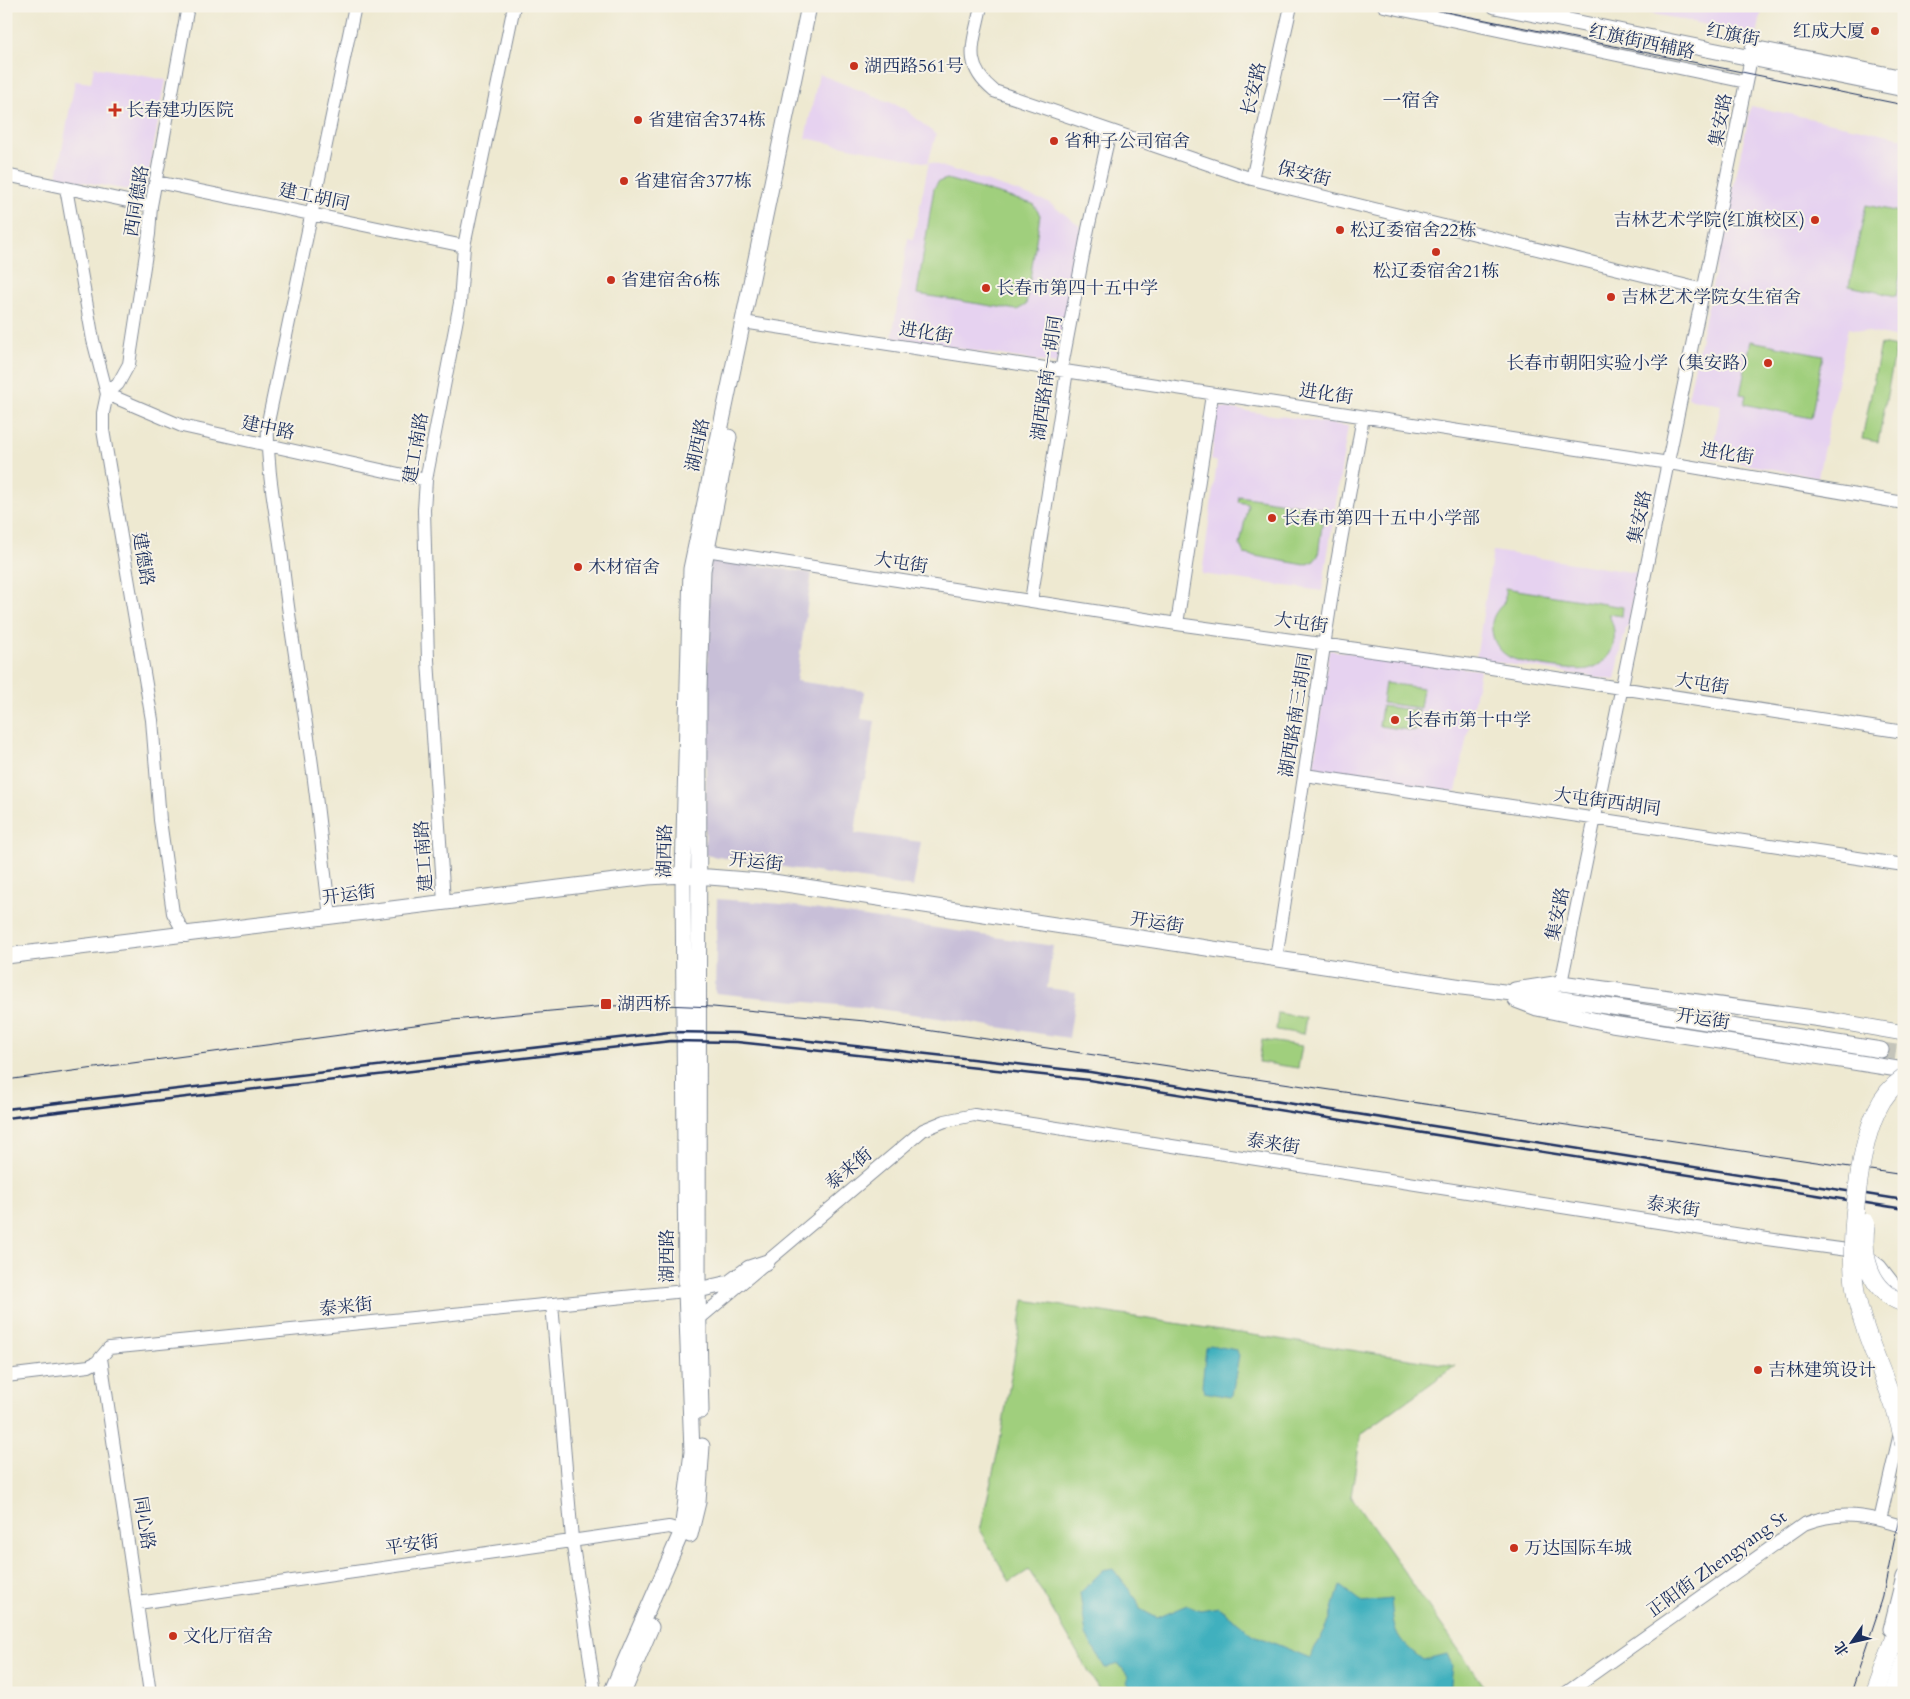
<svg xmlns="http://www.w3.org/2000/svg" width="1910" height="1699" viewBox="0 0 1910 1699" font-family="Cardo,'Noto Serif SC',serif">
  <rect width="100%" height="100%" fill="#f7f3e8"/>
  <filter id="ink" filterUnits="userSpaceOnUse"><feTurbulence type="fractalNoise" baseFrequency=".02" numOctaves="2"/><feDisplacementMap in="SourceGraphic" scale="10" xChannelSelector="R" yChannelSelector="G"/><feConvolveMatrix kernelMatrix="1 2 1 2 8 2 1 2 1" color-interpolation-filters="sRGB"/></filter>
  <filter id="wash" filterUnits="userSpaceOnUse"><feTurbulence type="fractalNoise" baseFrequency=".0096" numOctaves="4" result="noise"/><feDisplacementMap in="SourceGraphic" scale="20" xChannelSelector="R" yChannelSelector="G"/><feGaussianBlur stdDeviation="1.12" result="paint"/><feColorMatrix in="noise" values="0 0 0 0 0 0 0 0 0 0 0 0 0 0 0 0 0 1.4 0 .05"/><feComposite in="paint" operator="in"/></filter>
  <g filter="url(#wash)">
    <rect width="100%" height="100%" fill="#eee9d1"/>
    <!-- built -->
    <path fill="#e6d2f0" d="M1614,6H1763L1757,35Z
      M94,67L166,80L145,193L57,177L75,81L91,83Z
      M819,74L904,108L936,135L928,163L805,138Z
      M1751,106L1904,138V339L1848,328L1818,477L1711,458L1721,405L1688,398Z
      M929,162L1048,202L1078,224L1082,230L1057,364L892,338L908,238L913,239Z
      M1218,407L1348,426L1322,591L1202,574L1217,462L1211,460Z
      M1493,551L1637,573L1628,628H1626L1615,680L1476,659Z
      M1329,650L1480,670L1456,792L1313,770Z"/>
    <!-- industrial -->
    <path fill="#c8bfd8" d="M716,559L812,573L796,681L865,691L861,719L875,721L866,777L862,782L855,833L921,842L913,887L705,855L709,569L711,561Z
      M717,899L781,904L1053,946L1047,988L1076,992L1069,1038L879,1009L715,993Z"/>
    <!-- green -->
    <path fill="#a0cf7d" stroke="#5e7f6e" d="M947,179L1033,204L1040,215L1026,305L1017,310L917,294L934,188L938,182Z
      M1866,205L1904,213V257L1896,296L1849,286Z
      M1751,341L1823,355L1811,418L1744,404L1746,395L1740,394Z
      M1881,344L1896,347L1878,442L1862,439Z
      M1239,496L1324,509L1318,556L1313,562L1305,565L1244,554L1240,545L1248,504L1238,502Z
      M1505,588L1623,607L1622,616L1608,614C1621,635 1614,663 1588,669C1574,672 1522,664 1509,657C1501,652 1495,645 1493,636C1487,613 1504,607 1505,599C1505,596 1505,592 1505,588Z
      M1385,683L1423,688L1420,708L1382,703Z
      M1382,706L1419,711L1416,731L1379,726Z
      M1278,1013L1306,1018L1303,1034L1276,1030Z
      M1262,1040L1302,1046L1298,1068L1259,1062Z
      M1024,1300L1455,1366L1361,1434L1351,1496L1489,1693H1101L1029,1570L1010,1582L980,1531L1000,1441Z"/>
    <!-- water -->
    <path fill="#41b0be" stroke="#2e708e" d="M1210,1345L1236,1350L1239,1355L1232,1395L1230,1397L1204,1392L1202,1385L1206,1348Z
      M1113,1569L1137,1600L1140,1609L1157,1618L1188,1605L1200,1610L1219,1607L1254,1635L1310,1658L1329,1622L1340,1586L1361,1602L1391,1599C1394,1633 1395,1638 1423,1660L1447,1654L1452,1665L1449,1693H1140L1126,1683L1128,1676L1119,1664L1105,1668L1086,1635L1080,1593L1102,1571Z"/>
  </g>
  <g filter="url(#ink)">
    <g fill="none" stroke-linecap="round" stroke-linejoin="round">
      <!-- major-tunnel -->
      <path stroke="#c4c4ba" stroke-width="15" stroke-dasharray="15 8" stroke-linecap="butt" d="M1881,1050L1904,1053"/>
      <!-- minor casing -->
      <g stroke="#848c98" stroke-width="14">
        <path id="minor" d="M981,6C974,43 961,64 994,91L1252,179L1704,290
          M1384,6L1746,82
          M6,175L151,206
          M1252,179L1291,6
          M157,182L464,246
          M66,188L93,340L107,394L103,413V430L152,720L160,820L173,913L186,936
          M743,322L1669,463L1904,503
          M107,394L118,384L129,364L149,234L151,206L188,6
          M107,394L182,426L426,480
          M698,551L706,550L1177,624L1472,665L1904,732
          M1031,601L1066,377L1062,366L1088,229L1110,131
          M1177,624L1212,395
          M1305,775L1904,865
          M444,902L428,660L424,510L426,480L460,303L464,246L514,6
          M330,916C322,854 317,792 307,731C298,673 288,616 282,558C276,511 266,470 268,422L355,6
          M1276,959L1336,568L1363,417
          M1561,983L1751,58
          M552,1304L572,1539L595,1693
          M693,1324L923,1130L945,1121L974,1115L1767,1239L1862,1252L1880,1266L1904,1297
          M101,1358L150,1693
          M6,1376L89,1366L97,1362L109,1348L695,1290
          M1880,1520L1900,1433
          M138,1603L669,1527L689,1533
          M1566,1693L1804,1524C1840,1510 1867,1515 1904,1527"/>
      </g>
      <!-- major casing -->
      <g stroke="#848c98" stroke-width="17">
        <path id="major" d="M1495,6L1904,89
          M1753,48L1904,78
          M6,956C220,931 434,903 648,877L683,875L773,882L1462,987L1562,999L1881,1050
          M1515,990L1561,983L1835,1021L1904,1033
          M1516,1000L1537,1008L1612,1024L1904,1070
          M698,1290L729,1283L749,1268L767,1262
          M701,1411L698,1290L699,689L703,570L729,437
          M690,1535L698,1502L702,1446
          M1891,1629L1904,1577
          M611,1693L682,1531L692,1452L686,1291L683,875L691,569L809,6
          M623,1693L651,1627
          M1892,1693L1904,1660"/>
      </g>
      <!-- highway casing -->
      <g stroke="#848c98" stroke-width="19">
        <path id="highway" d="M1875,1693L1904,1613"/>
      </g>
      <!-- minor -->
      <use href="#minor" stroke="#fff" stroke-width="12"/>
      <!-- major -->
      <use href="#major" stroke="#fff" stroke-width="15"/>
      <!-- highway -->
      <use href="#highway" stroke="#fff" stroke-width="18"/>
      <!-- tram -->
      <path stroke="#1b2f5e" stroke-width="1" d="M1417,6L1904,105
        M6,1080L452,1020L606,1006L664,1005L713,1007L865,1021L1904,1175
        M1851,1693L1882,1600L1904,1493"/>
      <!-- rail -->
      <path stroke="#1b2f5e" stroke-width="2.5" d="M6,1109L670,1032L738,1033L1090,1072L1904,1200
        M6,1118L671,1041L737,1042L1089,1080L1904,1209"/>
      <!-- highway-bridge casing -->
      <g stroke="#848c98" stroke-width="19" stroke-linecap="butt">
        <path id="highway-bridge" d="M1904,1078C1892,1086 1883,1097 1877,1110C1857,1152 1847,1254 1857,1300C1868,1349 1895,1393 1904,1444
          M1866,1223C1861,1256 1869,1291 1904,1303"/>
      </g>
      <!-- highway-bridge -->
      <use href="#highway-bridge" stroke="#fff" stroke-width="18"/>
    </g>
  </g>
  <!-- markers -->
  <g fill="#c8321e" stroke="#f7f3e8" stroke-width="2">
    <circle cx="1875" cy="31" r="5"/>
    <circle cx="854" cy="66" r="5"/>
    <path d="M112.5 102.5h5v5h5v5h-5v5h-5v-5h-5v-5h5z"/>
    <circle cx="638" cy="120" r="5"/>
    <circle cx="1054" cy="141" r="5"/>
    <circle cx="624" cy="181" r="5"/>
    <circle cx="1815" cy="220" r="5"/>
    <circle cx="1340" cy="230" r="5"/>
    <circle cx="1436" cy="252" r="5"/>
    <circle cx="611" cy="280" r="5"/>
    <circle cx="986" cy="288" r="5"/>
    <circle cx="1611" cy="297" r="5"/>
    <circle cx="1768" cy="363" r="5"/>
    <circle cx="1272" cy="518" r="5"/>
    <circle cx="578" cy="567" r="5"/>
    <circle cx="1395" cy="720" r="5"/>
    <rect x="600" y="998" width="12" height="12" rx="2.5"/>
    <circle cx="1758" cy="1370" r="5"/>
    <circle cx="1514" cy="1548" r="5"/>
    <circle cx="173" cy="1636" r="5"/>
  </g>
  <g text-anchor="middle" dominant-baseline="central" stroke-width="4" stroke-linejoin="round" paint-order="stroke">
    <!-- poi labels -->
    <g font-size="18" fill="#1b2f5e" stroke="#f7f3e8" text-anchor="start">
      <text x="1865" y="31" text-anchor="end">红成大厦</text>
      <text x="864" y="66">湖西路561号</text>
      <text x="126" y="110">长春建功医院</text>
      <text x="648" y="120">省建宿舍374栋</text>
      <text x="1064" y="141">省种子公司宿舍</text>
      <text x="634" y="181">省建宿舍377栋</text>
      <text x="1805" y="220" text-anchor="end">吉林艺术学院(红旗校区)</text>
      <text x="1350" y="230">松辽委宿舍22栋</text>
      <text x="1436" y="271" text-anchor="middle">松辽委宿舍21栋</text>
      <text x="621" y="280">省建宿舍6栋</text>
      <text x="996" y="288">长春市第四十五中学</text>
      <text x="1621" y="297">吉林艺术学院女生宿舍</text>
      <text x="1758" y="363" text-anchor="end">长春市朝阳实验小学（集安路）</text>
      <text x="1282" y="518">长春市第四十五中小学部</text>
      <text x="588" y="567">木材宿舍</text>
      <text x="1405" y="720">长春市第十中学</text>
      <text x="617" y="1004">湖西桥</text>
      <text x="1768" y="1370">吉林建筑设计</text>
      <text x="1524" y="1548">万达国际车城</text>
      <text x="183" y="1636">文化厅宿舍</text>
    </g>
    <!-- street labels -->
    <g font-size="18" fill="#1b2f5e" stroke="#f7f3e8">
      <text transform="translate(1733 35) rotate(11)">红旗街</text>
      <text transform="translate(1642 42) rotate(12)">红旗街西辅路</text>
      <text transform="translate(1254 89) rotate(-77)">长安路</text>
      <text transform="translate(1721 120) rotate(-79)">集安路</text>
      <text transform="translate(1304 174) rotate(14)">保安街</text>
      <text transform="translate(314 197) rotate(12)">建工胡同</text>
      <text transform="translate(137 201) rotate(-81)">西同德路</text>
      <text transform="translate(926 333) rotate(9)">进化街</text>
      <text transform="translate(1047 378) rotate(-82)">湖西路南一胡同</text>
      <text transform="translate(1326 394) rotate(8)">进化街</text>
      <text transform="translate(268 428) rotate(12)">建中路</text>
      <text transform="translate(698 445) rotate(-78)">湖西路</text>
      <text transform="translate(416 448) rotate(-80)">建工南路</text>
      <text transform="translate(1727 454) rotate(9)">进化街</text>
      <text transform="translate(1640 517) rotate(-78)">集安路</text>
      <text transform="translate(143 559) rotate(81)">建德路</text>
      <text transform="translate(901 563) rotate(9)">大屯街</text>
      <text transform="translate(1301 623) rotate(8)">大屯街</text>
      <text transform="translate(1702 684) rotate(9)">大屯街</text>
      <text transform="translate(1296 715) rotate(-81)">湖西路南三胡同</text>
      <text transform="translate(1607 802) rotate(8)">大屯街西胡同</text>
      <text transform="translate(665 851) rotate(-89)">湖西路</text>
      <text transform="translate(424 856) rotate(-94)">建工南路</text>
      <text transform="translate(756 862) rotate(6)">开运街</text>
      <text transform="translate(349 895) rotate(-7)">开运街</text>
      <text transform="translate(1558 914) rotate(-78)">集安路</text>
      <text transform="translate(1157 923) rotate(9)">开运街</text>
      <text transform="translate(1703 1019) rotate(9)">开运街</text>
      <text transform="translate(1273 1144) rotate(9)">泰来街</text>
      <text transform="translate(849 1169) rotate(-40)">泰来街</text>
      <text transform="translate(1673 1207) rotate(9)">泰来街</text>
      <text transform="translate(667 1256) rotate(-90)">湖西路</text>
      <text transform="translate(346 1307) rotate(-6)">泰来街</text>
      <text transform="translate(144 1523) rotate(81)">同心路</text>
      <text transform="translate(412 1545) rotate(-8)">平安街</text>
      <text transform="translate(1717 1564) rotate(-36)">正阳街 Zhengyang St</text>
    </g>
    <!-- neighbourhood labels -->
    <g font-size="19" fill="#1b2f5e" stroke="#f7f3e8">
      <text x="1411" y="101">一宿舍</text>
    </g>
  </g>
  <!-- margin -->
  <rect width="1910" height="1699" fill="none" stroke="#f7f3e8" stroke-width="25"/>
  <!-- north arrow -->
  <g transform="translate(1852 1642) rotate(236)" stroke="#f7f3e8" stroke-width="4" paint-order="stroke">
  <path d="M0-4L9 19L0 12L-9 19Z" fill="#1b2f5e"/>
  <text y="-8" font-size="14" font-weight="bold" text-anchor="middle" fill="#1b2f5e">北</text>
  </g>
</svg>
